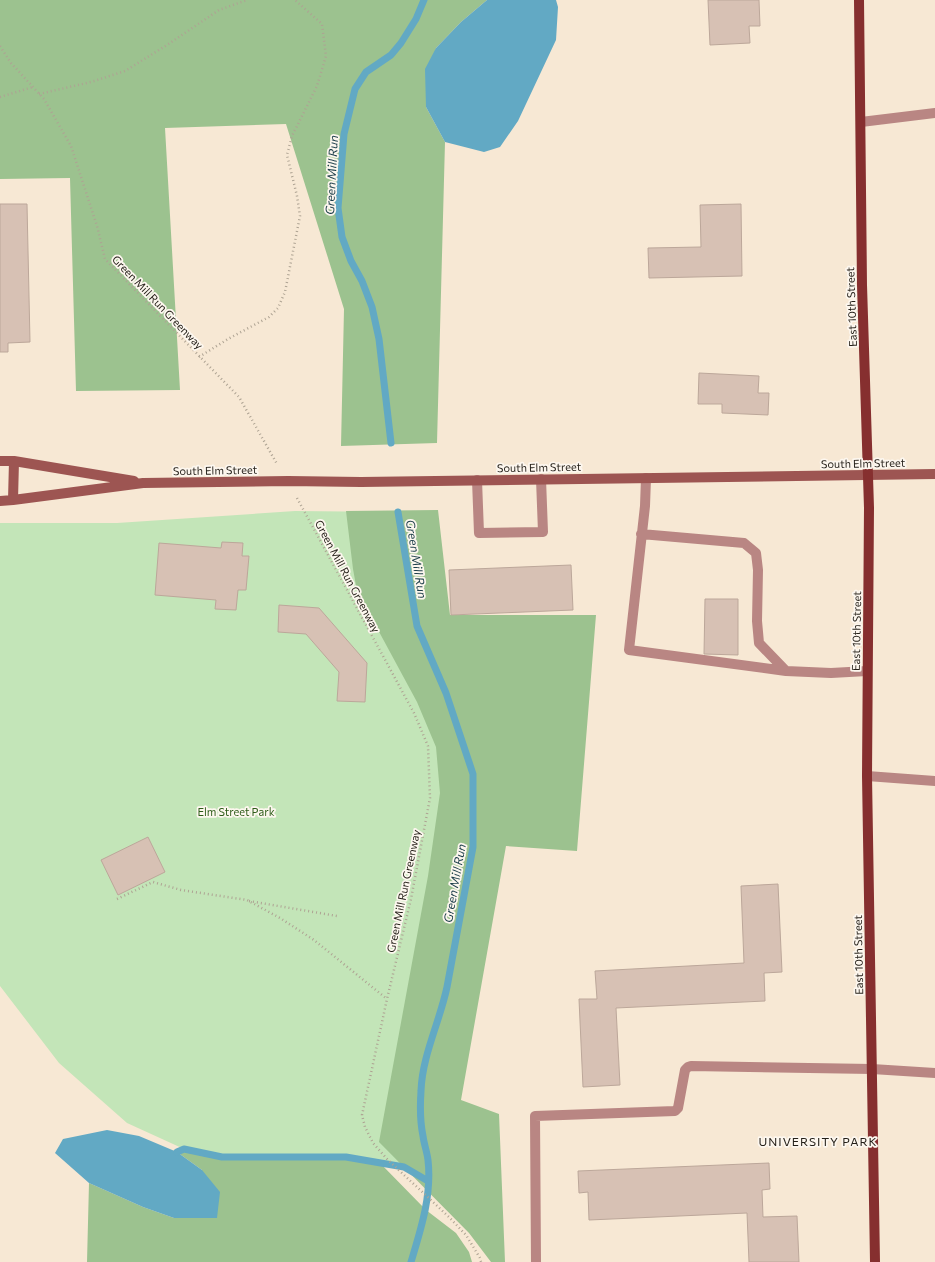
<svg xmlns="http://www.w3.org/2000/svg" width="935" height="1262" viewBox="0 0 935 1262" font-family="Commissioner,sans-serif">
  <rect width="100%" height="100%" fill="#f7e8d4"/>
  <!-- green -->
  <path fill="#c3e5b8" d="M295,511L398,512L446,693L428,1181L404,1167L346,1157H222L184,1149L127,1123L59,1063L0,986V523H117Z"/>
  <!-- forest -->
  <path fill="#9cc28f" d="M0,0H487L461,22L436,48L426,107L445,142L437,443L341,446L344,309L286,124L165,128L180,390L76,391L70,178L0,179Z
    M438,510L450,615H596L577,851L506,846L461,1100L499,1114L505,1262H491L469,1233L379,1142L428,876L440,793L436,747L417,702L357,591L353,569L346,511Z
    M184,1149L222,1157H346L380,1163L426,1210L456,1233L469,1252L472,1262H87L89,1183L143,1207L174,1218L202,1170L177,1152Z"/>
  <!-- water -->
  <path fill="#62a9c4" d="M487,0H556L558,7L556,40L518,121L500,147L484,152L445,142L426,107L425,69L436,48L461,22Z
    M107,1130L139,1136L177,1152L202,1170L220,1192L217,1218H174L143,1207L89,1183L55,1153L63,1139Z"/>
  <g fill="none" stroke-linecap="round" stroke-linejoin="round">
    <!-- stream -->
    <path stroke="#62a9c4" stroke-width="7" d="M391,443L379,339L372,307L362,281L351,261L342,237L338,208L344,134L355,89L366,72L391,55L401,43L416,19L424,0
      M398,512L417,626L446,693L473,774V847L447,987C440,1021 422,1056 421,1091C420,1106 420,1122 423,1136C424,1144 427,1152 428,1160C432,1195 421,1229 411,1262
      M177,1152L184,1149L222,1157H346L404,1167L428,1181"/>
  </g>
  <!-- building -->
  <path fill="#d7c1b4" stroke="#bca79a" d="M708,0H759L760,26H749L750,43L710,45Z
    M0,204H27L30,342L8,343V352H0Z
    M741,204L742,276L649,278L648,248L701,247L700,205Z
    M699,373L759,376L758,393H769L768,415L722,413V404H698Z
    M222,542L243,543L242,556H249L246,590H238L236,610L215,609L216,600L155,595L159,543L221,548Z
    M571,565L573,610L451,615L449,570Z
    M705,599H738V655L704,654Z
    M279,605L319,608L367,663L365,702L337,701L339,672L306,634L278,632Z
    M148,837L165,872L118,895L101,860Z
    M778,884L782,972L764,973L765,1001L616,1008L620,1085L583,1087L579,999H597L595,971L744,963L741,886Z
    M769,1163L770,1189L762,1190L763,1217L797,1216L799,1262H749L747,1213L589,1220L588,1192L579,1193L578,1171Z"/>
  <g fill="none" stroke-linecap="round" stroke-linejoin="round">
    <!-- path -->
    <path stroke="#aea393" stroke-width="2.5" stroke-dasharray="1 3" stroke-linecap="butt" d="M0,46L11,63L44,99L71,146L97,226L105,259L239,397L277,464
      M39,94L91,82L125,71L167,45L219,10L247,0
      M0,97L33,87
      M199,357L228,339L269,317L278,308L285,292L300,216L297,196L287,155L292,136L317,86L326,56L322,24L295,0
      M297,498L414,713L428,746L430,798L411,899L387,999L362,1115L365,1127L373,1143L387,1159L449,1217L466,1235L480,1258L481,1262
      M117,899L153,882L181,890L247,900L280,918L314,940L387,999
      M249,901L337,916"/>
    <!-- lane -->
    <path stroke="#b98683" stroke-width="10" d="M646,478L645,506L629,650L786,671
      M477,480L479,533L543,532L541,479
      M641,534L744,543L756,553L758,570L757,621L759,643L786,671L831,673L867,671
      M536,1262L535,1116L675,1111L678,1108L685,1070L688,1067L691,1066L872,1069"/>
    <!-- street -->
    <path stroke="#b98683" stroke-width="10" d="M861,122L935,113
      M867,776L935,781
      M872,1069L935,1073"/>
    <!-- secondary -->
    <path stroke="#9d5552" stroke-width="10" d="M0,461H14L134,481
      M13,500L14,461
      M0,501L13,500L143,483L288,481L361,482L935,474"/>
    <!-- primary -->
    <path stroke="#862f2f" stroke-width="10" d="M859,0L862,285L869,508L867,776L875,1262"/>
  </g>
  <g text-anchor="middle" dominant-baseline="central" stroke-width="3.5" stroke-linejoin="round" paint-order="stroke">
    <!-- street labels -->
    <g font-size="11" fill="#231e17" stroke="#fdf7ef">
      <text transform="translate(158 302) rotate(46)">Green Mill Run Greenway</text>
      <text transform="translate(851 307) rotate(-92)">East 10th Street</text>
      <text transform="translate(863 463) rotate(-1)">South Elm Street</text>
      <text transform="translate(539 467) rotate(-1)">South Elm Street</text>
      <text transform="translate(215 470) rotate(-1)">South Elm Street</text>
      <text transform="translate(348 576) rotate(62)">Green Mill Run Greenway</text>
      <text transform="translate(856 631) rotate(-89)">East 10th Street</text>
      <text transform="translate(403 891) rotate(-78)">Green Mill Run Greenway</text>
      <text transform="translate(858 955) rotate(-91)">East 10th Street</text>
    </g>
    <!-- park labels -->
    <g font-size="11" fill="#2c5b17" stroke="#fdf7ef">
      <text x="236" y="811">Elm Street Park</text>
    </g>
    <!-- water labels -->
    <g font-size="12" font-style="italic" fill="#1b3d49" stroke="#fdf7ef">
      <text transform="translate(331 175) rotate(-87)">Green Mill Run</text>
      <text transform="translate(417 559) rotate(81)">Green Mill Run</text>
      <text transform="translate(454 883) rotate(-80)">Green Mill Run</text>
    </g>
    <!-- neighbourhood labels -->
    <g font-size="12" letter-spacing="1" fill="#231e17" stroke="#fdf7ef">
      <text x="818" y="1141">UNIVERSITY PARK</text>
    </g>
  </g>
</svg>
